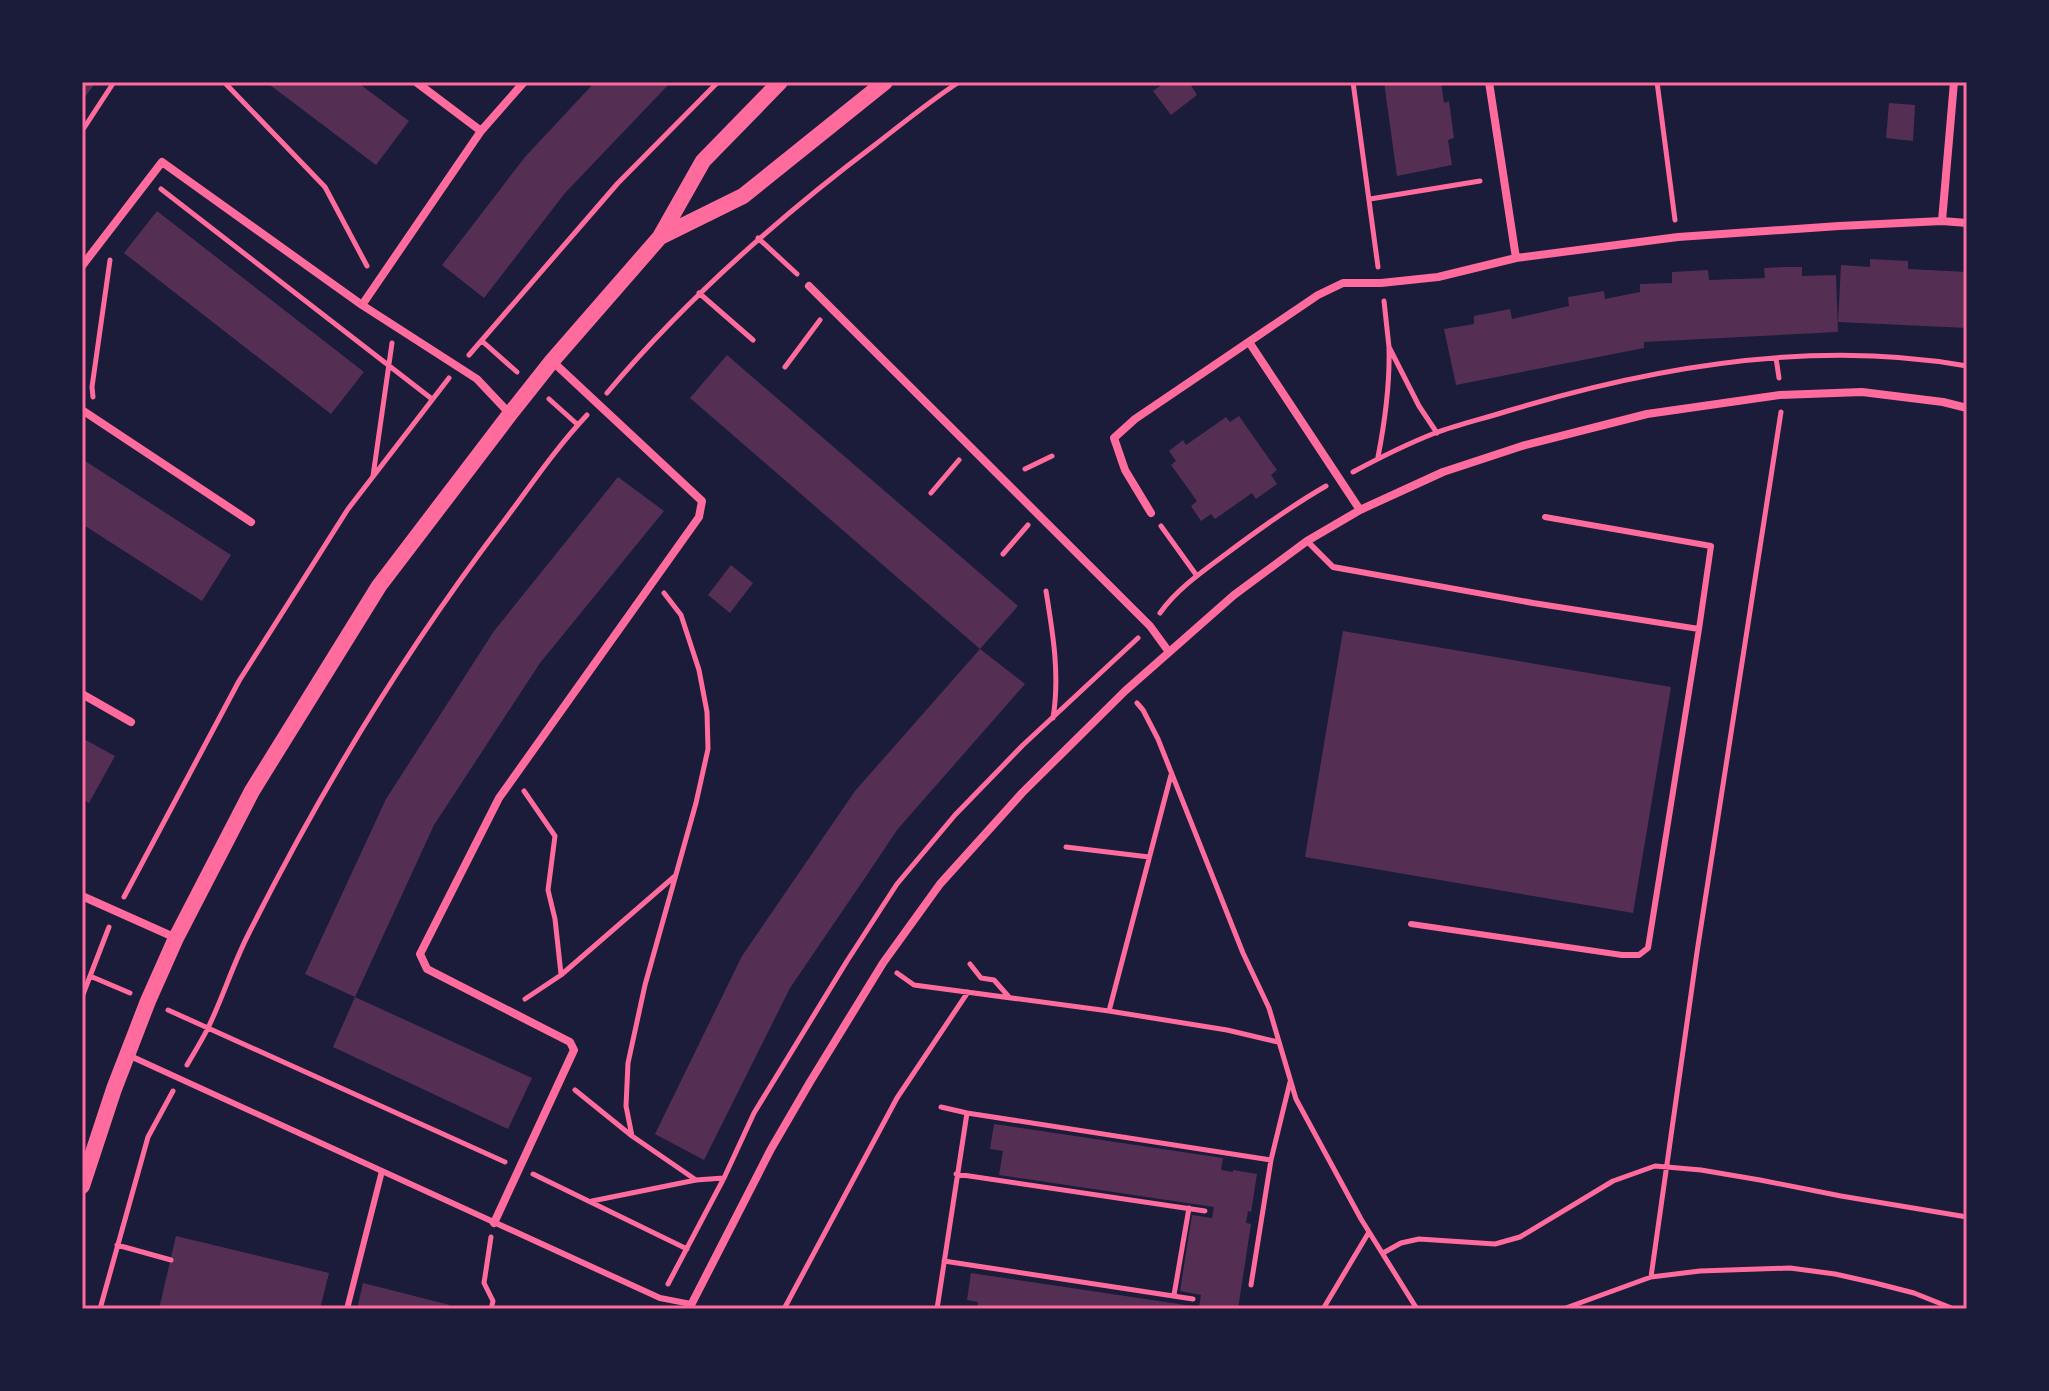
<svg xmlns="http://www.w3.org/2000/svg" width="2049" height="1391" viewBox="0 0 2049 1391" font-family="Commissioner,sans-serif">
  <rect width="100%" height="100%" fill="#1b1b3a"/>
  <!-- building -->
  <path fill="#542f53" d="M82,82H96L82,101Z
    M266,82H357L409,121L376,165Z
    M595,82H671L565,193L484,298L442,265L525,157Z
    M1166,82H1189L1197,95L1171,115L1153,91Z
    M1384,82H1441L1444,103L1449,101L1454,138L1448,140L1452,165L1397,176Z
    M1889,103L1915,105L1913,141L1886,138Z
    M157,211L364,372L331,414L124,253Z
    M1870,259L1908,261V269L1967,272V328L1838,322L1841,265L1870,267Z
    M1784,267H1802V276L1836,275L1838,332L1644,342V348L1456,385L1444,329L1474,324V316L1510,309L1512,319L1569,306L1568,297L1604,291L1605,299L1640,292V284L1672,283V272L1708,270L1709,280L1765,278L1764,268Z
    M727,355L1018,606L980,649L1025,684L897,830L873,866L790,988L704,1160L655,1134L742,956L855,791L980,649L690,398Z
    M1239,416L1277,470L1271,475L1277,484L1256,499L1252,493L1215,519L1211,514L1201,521L1191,506L1197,501L1171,465L1176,461L1169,451L1183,440L1186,445L1226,417L1230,422Z
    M82,459L231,555L202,601L82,524Z
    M618,477L664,511L540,663L434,825L355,997L305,974L386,799L494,631Z
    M731,565L753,583L730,613L708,595Z
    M1343,631L1671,687L1633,913L1305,857Z
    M82,738L115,756L89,803L82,799Z
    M355,997L532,1078L508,1129L333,1047Z
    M994,1124L1223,1158L1221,1170L1233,1172V1170L1257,1174L1251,1212L1248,1211L1246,1223L1251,1224L1238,1309H977L978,1302L967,1300L971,1273L1199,1307L1201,1295L1180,1291L1192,1215L1212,1218L1214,1207L999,1175L1003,1151L990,1149Z
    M176,1236L329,1273L320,1309H159Z
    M363,1283L450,1305L449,1309H357Z"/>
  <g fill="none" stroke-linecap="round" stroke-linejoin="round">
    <!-- path -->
    <path stroke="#ff6b9d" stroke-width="5" d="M224,82L325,187L367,266
      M1353,82L1378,267
      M1657,82L1675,220
      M82,131L114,82
      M161,189L432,399
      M1370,199L1480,181
      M758,238L797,274
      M699,293L753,340
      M1384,301L1389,347L1419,406L1437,433
      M482,341L517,372
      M469,355L618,183L718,82
      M1776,358L1779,378
      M785,367L820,320
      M607,393C686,299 778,218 876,144C903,123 930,101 959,82
      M93,397L92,387L110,260
      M549,399L578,425
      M1378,457C1385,421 1390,386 1389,348
      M1025,469L1052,456
      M1353,472C1379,458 1407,444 1435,433C1460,424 1486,418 1511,410C1656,366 1816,339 1967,366
      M373,476L392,343
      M931,493L959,460
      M1161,526L1197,576
      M1003,554L1028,525
      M1046,591C1053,634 1060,675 1053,718
      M1160,613C1177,589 1203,571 1226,554C1258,530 1291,506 1326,486
      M1137,703L1143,710L1158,739L1243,953L1269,1008L1296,1099L1361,1219L1417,1309
      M524,791L555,836L548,890L555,919L561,974
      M1066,847L1149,857
      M124,897L239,681L348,509L449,378
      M970,964L981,978L994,980L1009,997
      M897,973L914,985L1109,1011L1227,1030L1278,1042
      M90,976L130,993
      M82,997L109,927
      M525,999L561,975L675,876
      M168,1010L505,1162
      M1109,1011L1171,775
      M187,1065C194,1053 202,1040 208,1028C223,997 233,964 249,933C321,790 404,652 501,525C529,488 555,449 587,415
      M575,1090L632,1136L696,1180
      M941,1107L967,1113L1271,1160
      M632,1136L626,1106L628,1063L645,985L696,803L708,749L707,712L699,670L681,615L664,593
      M533,1174L687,1249
      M956,1174L1205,1211
      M592,1201L696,1180L724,1178
      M117,1245L171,1260
      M1383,1253L1401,1243L1419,1239L1495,1244L1520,1237L1613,1181L1655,1166L1701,1170L1760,1180L1841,1196L1967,1217
      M944,1261L1193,1299
      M1651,1277L1697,952L1781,412
      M668,1284L724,1178L754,1113L847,961L897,884L955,815L1023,745L1138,638
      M1251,1285L1271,1160L1290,1082
      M1174,1295L1189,1208
      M100,1309L148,1137L173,1091
      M491,1309L493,1301L484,1283L491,1237
      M784,1309L897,1098L968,992
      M937,1309L967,1113
      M1323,1309L1369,1232
      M1563,1309L1651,1277L1700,1271L1790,1268L1835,1274L1875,1283L1914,1293L1954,1309"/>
    <!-- service -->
    <path stroke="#ff6b9d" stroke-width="6" d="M1307,541L1333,567L1533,603L1699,629L1711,546L1545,517
      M1411,924L1622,955H1639L1648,948L1699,629
      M128,1055L660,1298L691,1304
      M347,1309L382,1171"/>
    <!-- minor -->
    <path stroke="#ff6b9d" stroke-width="8" d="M416,82L481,131
      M1489,82L1516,258
      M1942,221L1954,82
      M82,266L162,162L362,305L477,379L510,414
      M809,286L1150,626L1169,652
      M362,305L481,131L524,82
      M1249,342L1360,510
      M82,410L251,522
      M1151,513L1125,470L1114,438L1135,419L1318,295L1343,283H1381L1438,277L1516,258L1678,237L1839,226L1942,221L1967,223
      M82,694L131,722
      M82,896L176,938
      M494,1223L574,1050L570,1042L427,969L420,954L499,798L699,517L702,501L552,361
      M689,1309L771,1149L810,1082L883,963L940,884L1022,793L1125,691L1234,595L1307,541L1360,510L1443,472L1522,446L1647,414L1780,395L1862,392L1943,402L1967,408"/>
    <!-- secondary -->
    <path stroke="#ff6b9d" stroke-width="16" d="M660,237L703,161L780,82
      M82,1186L114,1089L148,1001L176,938L252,791L379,586L510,414L552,361L660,237L743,196L885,82"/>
  </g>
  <!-- border -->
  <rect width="2049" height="1391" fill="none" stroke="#1b1b3a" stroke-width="168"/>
  <rect x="84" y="84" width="1881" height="1223" fill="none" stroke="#ff6b9d" stroke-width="3"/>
</svg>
